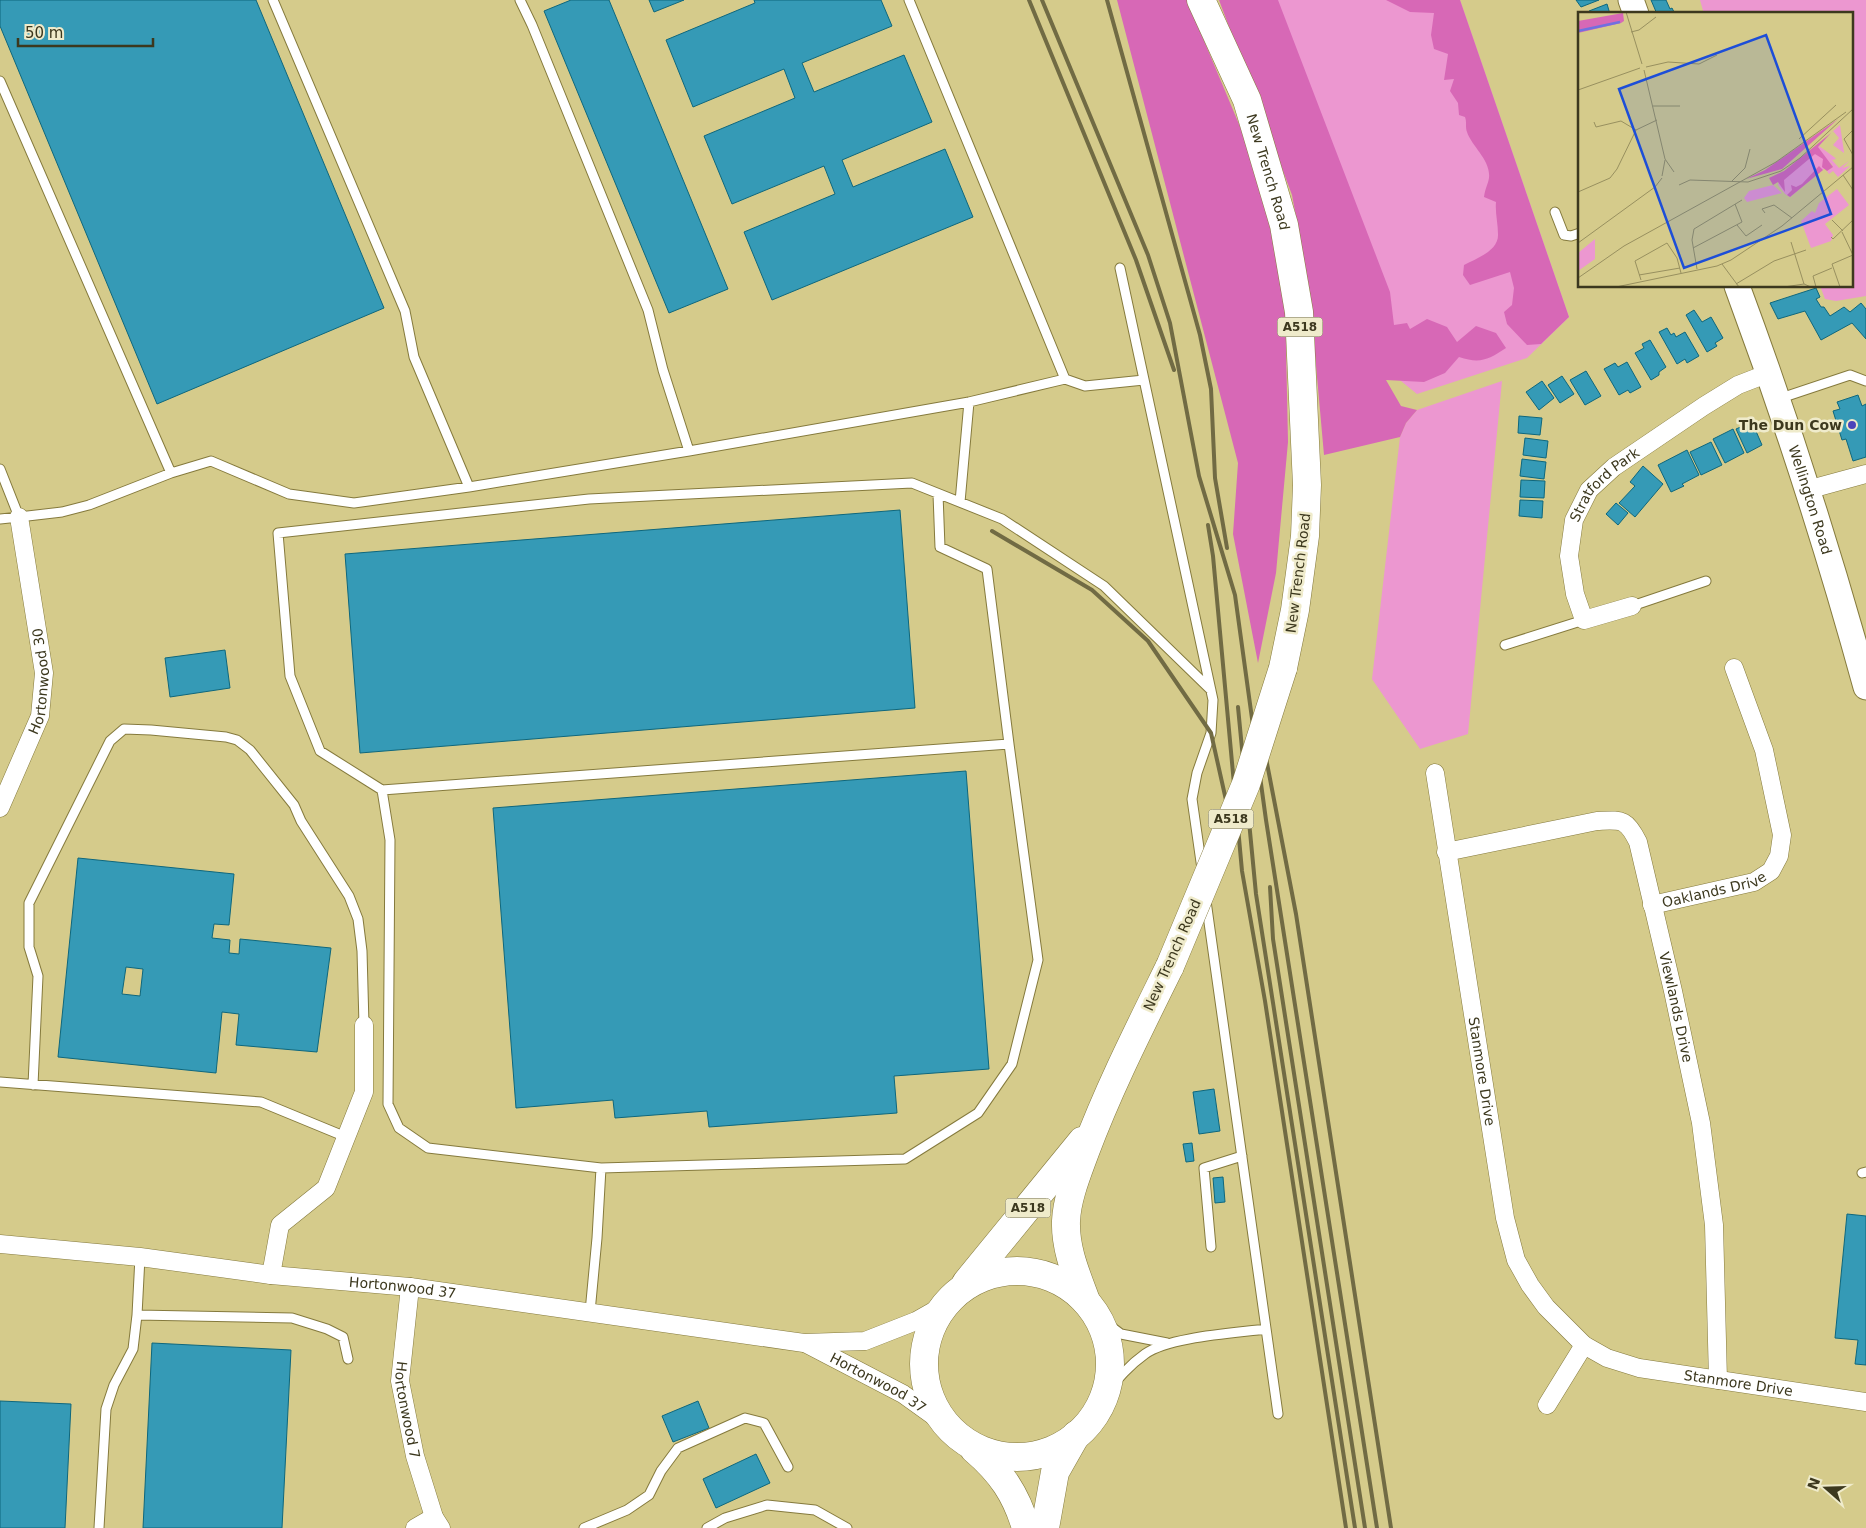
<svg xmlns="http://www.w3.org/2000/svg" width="1866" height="1528" viewBox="0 0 1866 1528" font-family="'DejaVu Sans',sans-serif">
  <rect width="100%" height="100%" fill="#d5cb8b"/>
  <!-- green -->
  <path fill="#ec97d0" d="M1261,0H1460L1569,317L1527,358L1417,394L1380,364Z
    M1700,0H1866V296L1836,301L1825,299L1820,286H1852V14H1704Z
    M1502,381L1468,734L1420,749L1372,679L1400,437L1406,423L1417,410Z"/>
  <!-- forest -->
  <path fill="#d768b6" d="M1117,0H1187L1241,129L1268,212L1285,300L1288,442L1276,573L1258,663L1233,534L1238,463Z
    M1219,0H1278L1390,292L1394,325L1407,323L1410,329L1427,319L1447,327L1457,342L1476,326L1496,333L1506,348C1488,360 1480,364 1459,357L1445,373L1424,382L1386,380L1401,406L1417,410L1406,423L1400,437L1324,455L1309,287L1292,195Z
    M1386,0H1460L1569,317L1541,344L1527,345L1507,324L1504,312L1512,305L1514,288L1510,272L1470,285L1463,275L1464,265C1477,258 1499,251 1498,234C1498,223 1495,213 1496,202L1484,197C1485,189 1488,184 1489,178C1491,160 1472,147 1467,132C1465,127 1467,122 1465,117L1459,115L1458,103L1450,91L1454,79L1444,80L1448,54L1434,49L1431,35L1434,13L1410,12Z"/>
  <!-- building -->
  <path fill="#359ab6" stroke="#0e677d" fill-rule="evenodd" d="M0,0H256L384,308L157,404L0,26Z
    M571,0H609L728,289L669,313L544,11Z
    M649,0H684L654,12Z
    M754,0H881L892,26L802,63L814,92L904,55L932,122L842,160L853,187L945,149L973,217L772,300L744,232L835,194L824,166L732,204L704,136L795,98L784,69L693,107L666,40L755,3Z
    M1576,0H1599L1581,7Z
    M1651,0H1666L1670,9L1672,8L1675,14H1657Z
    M1607,4L1610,14H1590L1589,11Z
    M1816,288L1820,297L1816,299L1821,307H1824L1830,316L1844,307L1850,312L1861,303L1866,309V339L1852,323L1821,340L1805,311L1778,319L1770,303Z
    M1694,310L1702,322L1711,317L1723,338L1715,343L1717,346L1707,352L1686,315Z
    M1667,328L1671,335L1674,333L1676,337L1685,332L1699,356L1687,363L1685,359L1677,364L1659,332Z
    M1650,340L1666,367L1659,372V375L1651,380L1635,353L1644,348L1642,344Z
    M1627,362L1641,387L1630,393L1628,390L1619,395L1604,369L1615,363L1618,367Z
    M1586,371L1601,396L1585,405L1570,380Z
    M1562,376L1574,394L1560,403L1548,385Z
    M1542,381L1554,398L1539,410L1526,392Z
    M1858,395L1862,406L1866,404V457L1853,461L1846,439L1842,440L1833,411L1840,409L1837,402Z
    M1519,416L1542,418L1540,435L1518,433Z
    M1752,422L1762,445L1747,453L1736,429Z
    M1733,429L1744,453L1725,463L1713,439Z
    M1525,438L1548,441L1546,458L1523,455Z
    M1711,442L1722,465L1701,475L1690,452Z
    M1687,450L1699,475L1682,484L1684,486L1671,492L1658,465Z
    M1522,459L1546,462L1544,479L1520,476Z
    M1643,466L1663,484L1635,517L1619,503L1635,486L1630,482Z
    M1521,480L1545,481L1544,498L1520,497Z
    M1520,500L1543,501L1542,518L1519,516Z
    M1616,503L1628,513L1618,525L1606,514Z
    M900,510L915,708L360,753L345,554Z
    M225,650L230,688L170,697L165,658Z
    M966,771L989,1069L894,1076L897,1113L709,1127L707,1111L615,1118L613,1100L516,1108L493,808Z
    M78,858L234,874L229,925L214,924L212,938L230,940L229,953L239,954L240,939L331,948L317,1052L236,1045L239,1014L222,1012L216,1073L58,1057ZM126,967L143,969L140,996L122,994Z
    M1214,1089L1220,1131L1199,1134L1193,1092Z
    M1192,1143L1194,1161L1186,1162L1183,1144Z
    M1223,1177L1225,1202L1215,1203L1213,1178Z
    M1847,1214L1866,1216V1365L1855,1364L1858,1340L1835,1338Z
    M152,1343L291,1350L282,1528H143Z
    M0,1401L71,1404L65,1528H0Z
    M698,1401L709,1428L673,1442L662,1416Z
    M756,1454L770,1483L716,1508L703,1479Z"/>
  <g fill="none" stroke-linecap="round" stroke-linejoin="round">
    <!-- lane casing -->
    <g stroke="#857a3d" stroke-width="11">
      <path id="lane" d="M273,0L405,311L414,357L469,487
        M520,0L532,25L648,310L663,370L689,451
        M909,0L1065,379
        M0,81L171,473
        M1555,212L1564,235L1571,236L1580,233
        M1120,268L1213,700L1211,733L1197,773L1192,799L1202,869
        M1778,399L1850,375L1866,381
        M0,469L19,517L0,519
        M938,494L940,547L987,569L1009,744
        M960,502L969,402
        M19,517L62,512L89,505L171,473L211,461L289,494L354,503L469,487L689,451L969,402L1065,379L1085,386L1144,380
        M1632,606L1706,581
        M1505,645L1584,620
        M382,790L320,751L290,676L278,533L589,499L912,483L1002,519L1104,586L1211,690
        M1206,901L1278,1414
        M0,1082L261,1102L346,1137
        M33,1085L38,976L29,947V903L110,741L124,729L151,730L226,737L237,740L250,750L294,805L301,821L349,896L358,919L362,951L364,1025
        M1862,1173L1866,1172
        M1211,1247L1204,1168L1242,1156
        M590,1312L597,1238L601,1168L905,1159L978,1113L1012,1064L1038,960L1009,744L382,790L390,840L388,1104L399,1128L428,1148L601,1168
        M137,1315L292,1318L327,1329L343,1337L348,1359
        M1097,1316L1121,1334L1167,1343
        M1104,1396C1117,1380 1128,1366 1145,1354C1168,1337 1236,1333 1266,1329
        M99,1528L106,1409L114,1385L133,1349L137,1315L140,1257
        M584,1528L627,1510L649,1495L661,1471L678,1448L745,1418L764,1423L788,1467
        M707,1528L725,1518L767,1505L815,1510L847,1528"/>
    </g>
    <!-- street casing -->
    <g stroke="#857a3d" stroke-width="19">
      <g id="street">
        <path d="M1807,490L1866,474"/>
        <path id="s1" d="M1632,606L1584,620L1575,594L1569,556L1574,520L1589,490L1614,467L1704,406L1738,385L1769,373"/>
        <path id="s2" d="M1435,773L1505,1218L1516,1260L1530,1285L1546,1307L1584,1345L1607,1358L1639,1368L1866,1402"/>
        <path id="s3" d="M0,808L40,716L44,673L19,517"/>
        <path id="s4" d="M1446,852L1597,821C1622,820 1626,818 1638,842L1673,991L1701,1123L1714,1225L1718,1380"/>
        <path id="s5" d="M1652,905L1754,882L1771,871L1779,856L1782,835L1764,750L1734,668"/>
        <path id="s6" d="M0,1244L140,1257L271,1275L410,1287L804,1343L865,1341L916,1321L946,1304"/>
        <path d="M271,1275L280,1225L326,1188L364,1092V1025"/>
        <path id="s7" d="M410,1287L400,1381L415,1456L434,1517L441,1528"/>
        <path id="s8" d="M807,1344L903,1394L949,1427"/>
        <path d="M1547,1405L1584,1345"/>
        <path d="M415,1528L434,1517"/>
      </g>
    </g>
    <!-- secondary casing -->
    <g stroke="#857a3d" stroke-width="27">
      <g id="secondary">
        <path d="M1631,0L1636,14"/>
        <path id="s9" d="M1737,286C1786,418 1829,552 1866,687"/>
      </g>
    </g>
    <!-- highway casing -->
    <g stroke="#857a3d" stroke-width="29">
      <g id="highway">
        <path id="s10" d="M1201,0L1247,100L1284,225L1299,312L1307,485L1305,536L1295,610L1283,668"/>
        <circle cx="1017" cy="1364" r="93"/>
        <path d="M966,1283L1082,1141"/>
        <path d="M1086,1301C1077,1276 1065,1250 1066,1221C1067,1198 1077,1174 1085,1152C1109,1088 1140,1027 1170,966"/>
        <path d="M974,1449C1001,1472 1016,1494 1026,1528"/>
        <path d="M1045,1528L1055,1472L1076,1435"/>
      </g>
    </g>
    <!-- lane -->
    <use href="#lane" stroke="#fff" stroke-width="9"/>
    <!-- street -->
    <use href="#street" stroke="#fff" stroke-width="18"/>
    <!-- secondary -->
    <use href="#secondary" stroke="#fff" stroke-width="25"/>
    <!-- highway -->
    <use href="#highway" stroke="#fff" stroke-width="28"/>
    <!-- rail -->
    <path stroke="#716b44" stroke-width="4" d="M1029,0L1136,260L1174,370
      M1042,0L1148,255L1170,323L1199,476L1235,595L1266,820L1377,1528
      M1107,0L1200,335L1211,389L1215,478L1227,548
      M1208,525L1213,556L1242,871L1265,1001L1346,1528
      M992,531L1092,590L1148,641L1211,733L1232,827
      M1238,707L1256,894L1355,1528
      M1260,727L1296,914L1391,1528
      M1270,887L1273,939L1365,1528"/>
    <!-- highway-bridge casing -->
    <g stroke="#857a3d" stroke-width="29" stroke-linecap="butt">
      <path id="highway-bridge" d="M1170,966L1246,784L1283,668"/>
    </g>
    <!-- highway-bridge -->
    <use href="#highway-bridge" stroke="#fff" stroke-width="28"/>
  </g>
  <!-- markers -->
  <circle fill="#4c44ba" stroke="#efebcb" stroke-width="2" cx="1852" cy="425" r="5"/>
  <g text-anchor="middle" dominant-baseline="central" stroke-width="5" stroke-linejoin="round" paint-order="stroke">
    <!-- shield labels -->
    <g fill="#efebcb" stroke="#726e52" stroke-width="1">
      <rect x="1277.5" y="317.5" width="45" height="19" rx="4"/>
      <rect x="1208.5" y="809.5" width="45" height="19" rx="4"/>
      <rect x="1005.5" y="1198.5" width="45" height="19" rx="4"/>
    </g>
    <g font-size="12" font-weight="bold" fill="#3c381e">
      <text x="1300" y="327">A518</text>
      <text x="1231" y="819">A518</text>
      <text x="1028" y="1208">A518</text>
    </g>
    <!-- street labels -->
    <g font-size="14" fill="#3c381e" stroke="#efebcb">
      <text stroke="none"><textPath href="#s10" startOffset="185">New Trench Road</textPath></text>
      <text stroke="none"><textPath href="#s1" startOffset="200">Stratford Park</textPath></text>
      <text stroke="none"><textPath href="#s9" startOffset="226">Wellington Road</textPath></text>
      <text transform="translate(1298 573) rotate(-83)">New Trench Road</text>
      <text stroke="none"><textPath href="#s3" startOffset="135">Hortonwood 30</textPath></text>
      <text stroke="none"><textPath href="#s5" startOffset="64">Oaklands Drive</textPath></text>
      <text transform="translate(1172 955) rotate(-66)">New Trench Road</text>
      <text stroke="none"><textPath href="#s4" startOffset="375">Viewlands Drive</textPath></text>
      <text stroke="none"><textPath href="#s2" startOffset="302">Stanmore Drive</textPath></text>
      <text stroke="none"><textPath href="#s6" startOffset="405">Hortonwood 37</textPath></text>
      <text stroke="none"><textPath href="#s8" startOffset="81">Hortonwood 37</textPath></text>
      <text stroke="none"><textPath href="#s2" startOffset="764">Stanmore Drive</textPath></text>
      <text stroke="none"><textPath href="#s7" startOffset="124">Hortonwood 7</textPath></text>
    </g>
    <!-- poi labels -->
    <g font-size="14" font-weight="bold" fill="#3c381e" stroke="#efebcb" text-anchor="end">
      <text x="1842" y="425">The Dun Cow</text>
    </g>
  </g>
  <!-- overview -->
  <g transform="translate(1578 12)">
    <rect width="275" height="275" fill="#d5cb8b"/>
    <path d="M262,113L266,140V141L255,133L261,126L255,119L253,121ZM241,134L256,145L258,147L254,148L261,156L271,149L264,156L272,154L260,165L255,159L251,162L249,159L255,155L253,151L212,185L207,182L200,173L201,168ZM195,173L204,181L169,190L166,186L171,179ZM259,177L271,193L247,212L255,223L253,229L233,236L223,209L234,199L237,201L241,191ZM17,227V247L0,259V241Z" fill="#ec97d0"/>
    <path d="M45,1L46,9L43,11L0,21V9ZM260,107L204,157L168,167L187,158ZM253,121L240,135L255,155L249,159L244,155L245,147L237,142L206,168L207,180L200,170L195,173L191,166L206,159ZM241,154L245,158L212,185L209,183L214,178L213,173L218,175L224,172Z" fill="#d768b6"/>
    <path fill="none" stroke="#7070e0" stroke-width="2.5" d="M0,19L42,10"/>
    <path fill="none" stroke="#98905f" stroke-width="1" d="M48,0L64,52M53,20L61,18L78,5M68,55L90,50L121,52L139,43M66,58L87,147L96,160M0,78L62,56M75,94H102M16,110L18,115L43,109L58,118M274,119L266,127L275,143M221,127L258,93M265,163L275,178M84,164L87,148M154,169L167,156L172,137M101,173L112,168L170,170L203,159L222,146L275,97M0,180L32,166L39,157L58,118L79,108M187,201L184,197L196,193L214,206M254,208L265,219M159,213L168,224L184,213M264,220L275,243M253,225L255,227L275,208M213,230L226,272M0,231L77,175L84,166M115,236L164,210L157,192M144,252L161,275M119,257L114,228L116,217L164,188M61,263L102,256M0,266L46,234L198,150L268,100M63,268L57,249L89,231L99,246L103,261M158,272L196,249L228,238M38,275L139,254L153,248L204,214L275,155M206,275L226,272L233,275M238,275L235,264L254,256M262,275L254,252L275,243"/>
    <path fill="#1d4ed8" fill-opacity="0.15" stroke="#1d4ed8" stroke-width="2.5" d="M188,23L253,202L106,256L41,77Z"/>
    <rect width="275" height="275" fill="none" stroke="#3c381e" stroke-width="2.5"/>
  </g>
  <!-- north arrow -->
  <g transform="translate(1826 1488) rotate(290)" stroke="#efebcb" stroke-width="4" paint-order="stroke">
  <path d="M0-4L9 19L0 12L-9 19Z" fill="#3c381e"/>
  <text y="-8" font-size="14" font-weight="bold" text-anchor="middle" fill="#3c381e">N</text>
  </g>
  <!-- scale -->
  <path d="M18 38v8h135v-8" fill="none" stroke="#3c381e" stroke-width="2.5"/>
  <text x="25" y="38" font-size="15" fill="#3c381e" stroke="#efebcb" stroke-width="4" paint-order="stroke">50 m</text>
</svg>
